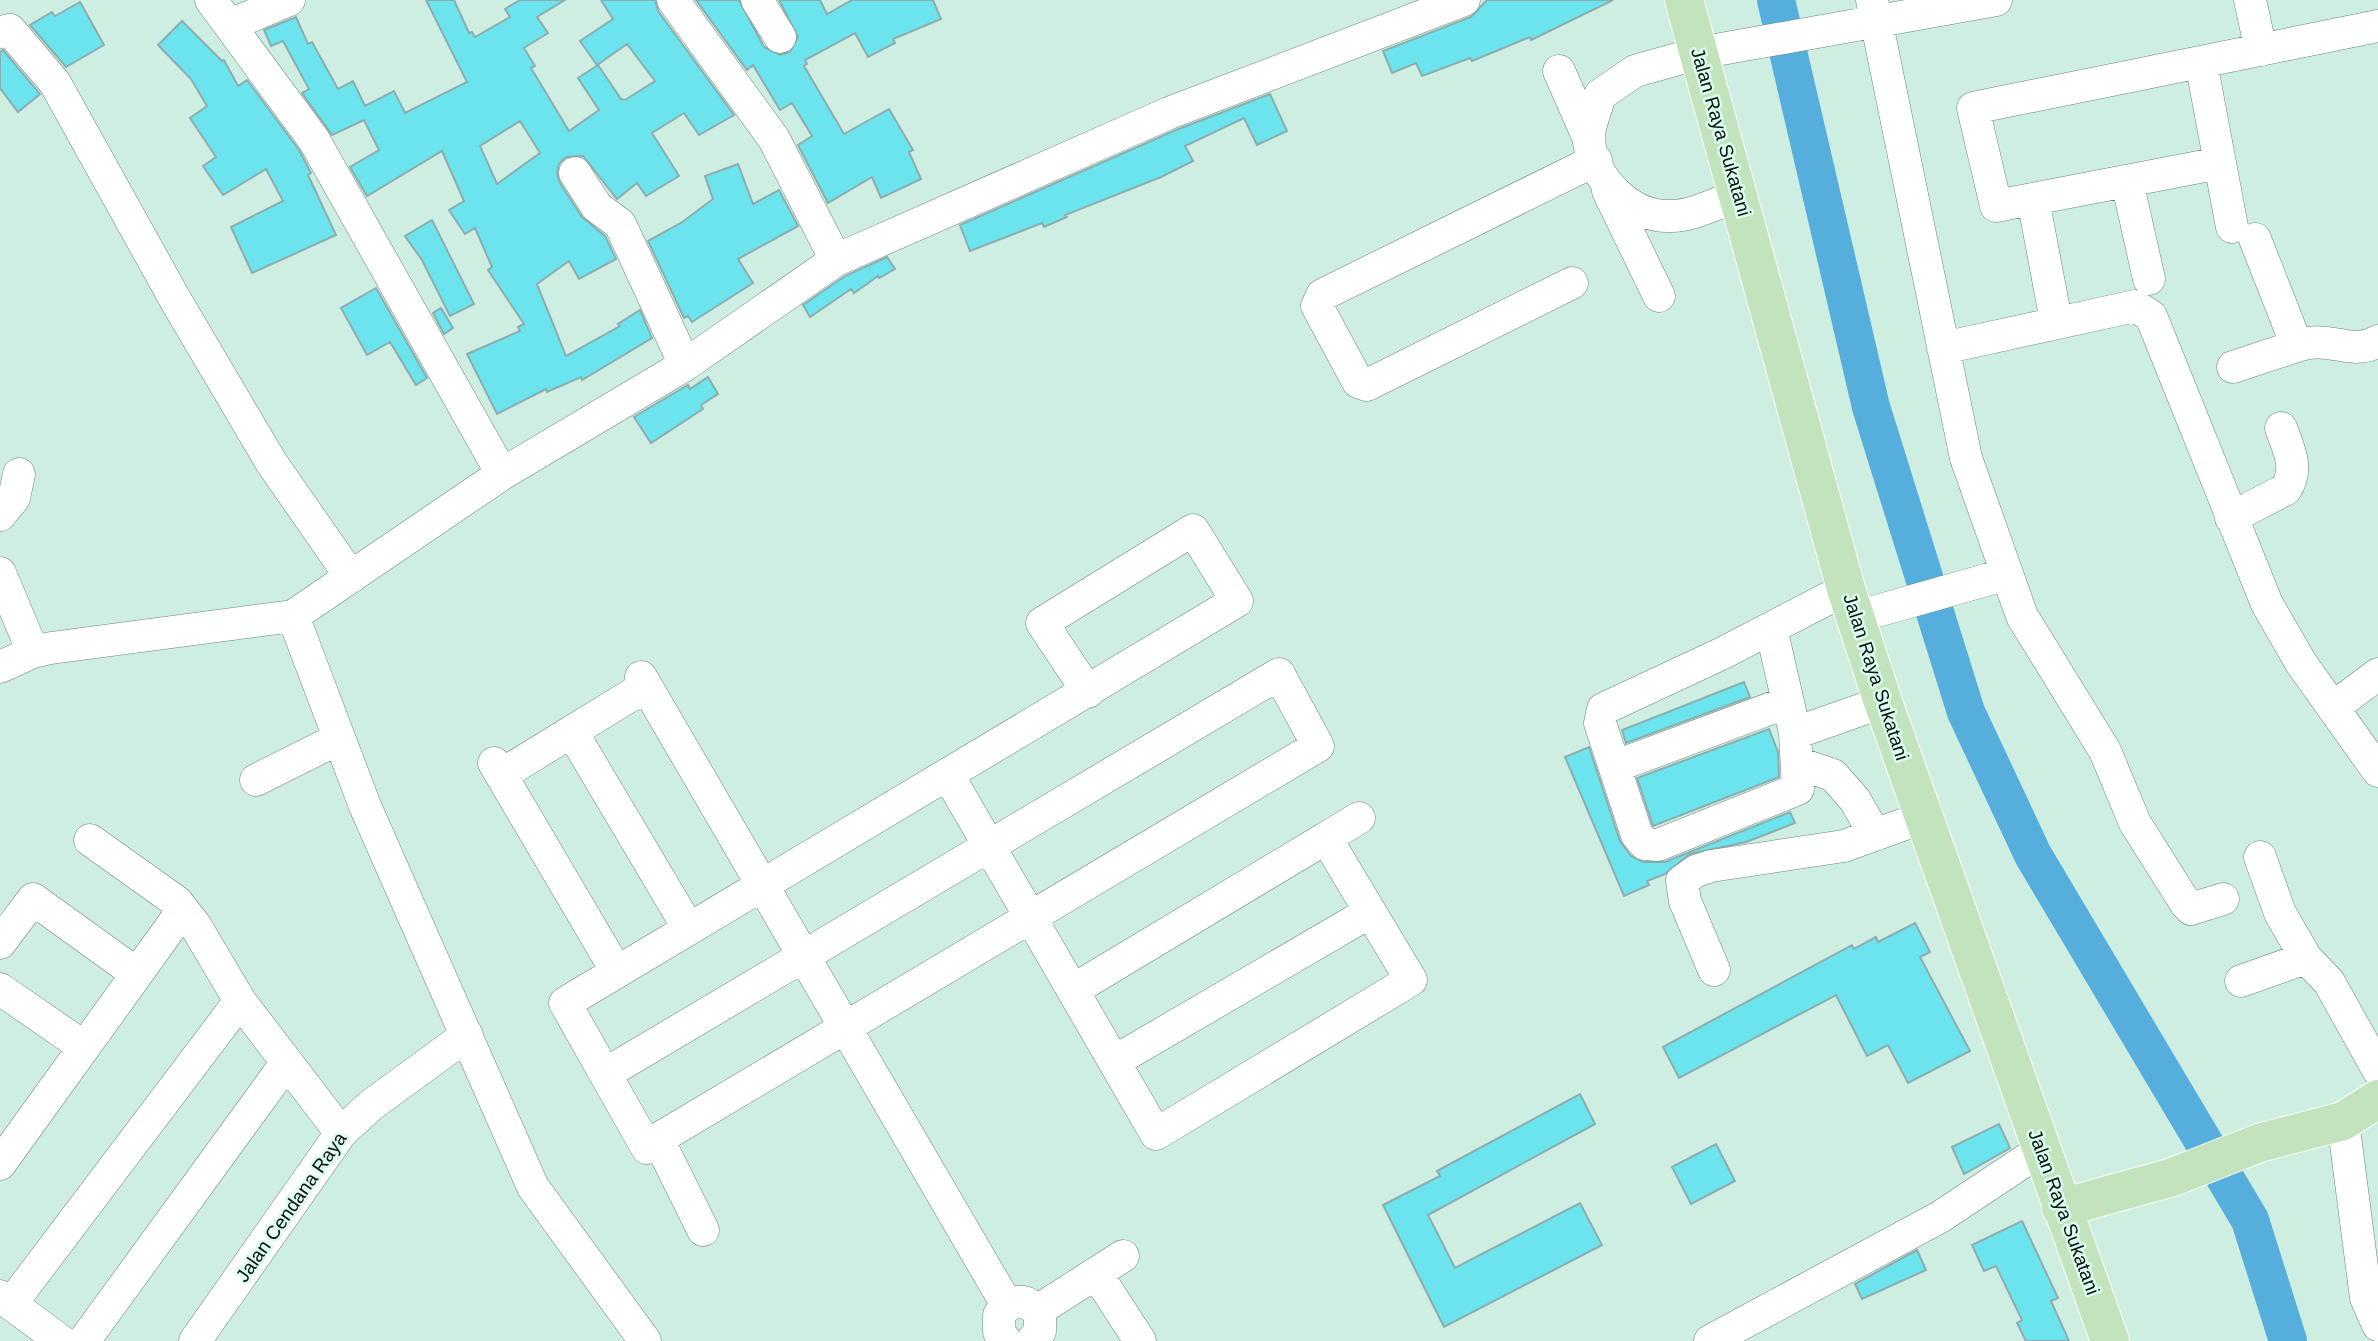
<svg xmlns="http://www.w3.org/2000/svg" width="2378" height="1341" viewBox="0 0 2378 1341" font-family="Helvetica,sans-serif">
  <rect width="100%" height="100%" fill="#cfeee2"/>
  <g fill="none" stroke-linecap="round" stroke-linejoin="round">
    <!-- river -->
    <path stroke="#55aedc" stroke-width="38" d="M1776,0L1871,407L1966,712L2033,855L2250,1220L2288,1341"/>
  </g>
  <!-- building -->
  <path fill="#6ce4ee" stroke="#8cadaf" stroke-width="2" fill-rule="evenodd" d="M426,0H454L469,33L472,32L475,37L510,17L505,9L520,0H565L537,17L548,33L524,48L535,66L531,68L569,131L599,110L578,78L598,65L621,99L625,100L655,81L627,44L597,65L580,41L613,19L601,0H655L658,11L734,115L699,135L684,113L652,133L679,176L646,196L637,183L617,199L583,156L566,157L559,164L557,173L560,183L582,217L605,236L616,259L579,279L569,261L537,284L566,356L620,326L618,324L640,310L652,338L582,380L581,377L547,392L546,389L497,414L467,354L520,331L518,327L524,324L488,270L492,267L475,228L465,234L449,210L464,201L442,151L367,196L350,167L379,150L364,120L332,135L302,93L309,89L283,41L271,46L264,30L296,17L308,44L312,42L338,89L353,81L365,106L394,91L405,113L467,82ZM520,121L540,153L497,184L480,146Z
    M696,0H739L764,47L780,55L790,52L798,37L779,0H820L827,14L852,0H933L941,19L893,39L895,43L868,57L855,33L805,60L807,64L804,66L844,134L889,109L913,150L909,152L921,179L881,198L872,177L828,203L798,145L812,136L792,103L780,110L753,65L747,70Z
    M1487,0H1613L1531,40L1530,37L1472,61L1470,58L1422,76L1416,63L1392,73L1383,51L1471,17Z
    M80,2L104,45L66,67L30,25L52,12L55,16Z
    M182,21L222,61L224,60L238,86L247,80L299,150L311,173L308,175L336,235L252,273L231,227L283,201L266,169L223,195L203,166L216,157L190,118L207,106L191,79L158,45Z
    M3,50L40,94L18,112L0,88V52Z
    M1270,94L1287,131L1257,145L1244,118L1185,146L1193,161L1161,177L1065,215L1067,217L1044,227L1042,223L970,251L960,225L1176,130Z
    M738,164L753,204L779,190L798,226L738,259L753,283L692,322L688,316L684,318L648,241L681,223L713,199L705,176Z
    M432,220L474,304L450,316L422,260L405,236Z
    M887,257L895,269L879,278L878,276L854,293L851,289L810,317L803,305L845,276Z
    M376,288L427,378L416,385L390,342L367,355L341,308Z
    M441,308L453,328L444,334L433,313Z
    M708,377L718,394L701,405L703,409L651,443L634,417L688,385L690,389Z
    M1744,682L1750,697L1626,743L1622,730Z
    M1769,729L1778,752L1779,777L1653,826L1637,778Z
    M1589,747L1620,841L1631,856L1643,862H1665L1790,812L1795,823L1746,842L1690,854L1665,874L1647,881L1649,885L1624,896L1565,757Z
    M1915,923L1930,952L1920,957L1970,1051L1908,1083L1888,1045L1867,1056L1836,995L1679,1078L1663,1047L1852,945L1854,949L1876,937L1878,942Z
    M1580,1094L1595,1124L1428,1215L1455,1268L1580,1203L1602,1245L1444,1327L1383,1205L1440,1176L1437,1171Z
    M1999,1124L2010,1148L1964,1174L1952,1147Z
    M1716,1144L1735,1181L1691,1204L1672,1167Z
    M2022,1221L2058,1298L2051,1301L2069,1341H2026L2017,1323L2022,1320L1996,1266L1984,1271L1972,1245Z
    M1917,1250L1926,1270L1862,1299L1855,1284Z"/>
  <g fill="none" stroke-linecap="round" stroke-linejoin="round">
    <!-- minor casing -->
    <g stroke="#69857b" stroke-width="33">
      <path id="minor" d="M211,0L314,140L502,474
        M673,0L774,139L836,260
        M757,0L780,37
        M1872,0L1966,458L2022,616L2105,751L2135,823L2186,904L2191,909L2223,899
        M2250,0L2261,50
        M230,25L289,0
        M0,32L10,30L55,83L176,301L271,462L351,577
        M2201,62L2232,227
        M1559,71L1589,139
        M2220,163L1996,206L1973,108L2378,26
        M575,173L597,207L620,224L685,365
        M2127,181L2149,279
        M1608,191L1659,296
        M1739,195C1719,202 1693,216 1671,216C1631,218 1595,181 1589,142C1587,129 1597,108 1600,95L1635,71L1699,53L1996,0
        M2033,199L2053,305
        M2255,239L2297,346C2331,334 2351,357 2378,341
        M1572,283L1367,385L1358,382L1317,306L1322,295L1596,160
        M1943,348L2135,306L2151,316L2267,604L2301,663L2378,771
        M2233,367L2297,346
        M0,515L14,498L19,474
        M2231,518L2286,489C2299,468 2289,450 2281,428
        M0,573L33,652
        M293,616L365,806L533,1187L645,1341
        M1856,617L2007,574
        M1771,628L1795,733L1798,789L1658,845L1645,844L1637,835L1600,723L1603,709L1723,653L1846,589
        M0,667L33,652L51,648L293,616L502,474L685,365L836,260L1169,113L1464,0
        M641,677L1007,1305
        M2334,707L2378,674
        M572,732L689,929
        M1795,733L1883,702
        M494,763L617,972L1237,601L1193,530L1042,623L1088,692
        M1797,763L1833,775L1855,800L1875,835
        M1616,766L1788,702
        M501,775L646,686
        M948,775L1156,1134L1411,980L1326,838L1073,990
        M256,780L338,739
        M1326,838L1359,818
        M90,840L177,902L195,925L240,1001L341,1133
        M2260,857L2280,913L2306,958
        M0,943L33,899L137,974
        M1714,970L1685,901L1682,881L1696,871L1711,866L1844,846L1924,817
        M617,972L565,1003L647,1148L658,1139L703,1230
        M2241,981L2306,958L2329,982L2378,1070
        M0,989L84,1047
        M1115,1061L1370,912
        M605,1074L1279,674L1318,746L658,1139
        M2343,1121L2366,1298L2378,1325
        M0,1164L183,910
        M1096,1273L1140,1341
        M0,1296L61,1341
        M11,1304L240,1001
        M1037,1311L1123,1256
        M84,1341L287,1062
        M195,1341L341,1133L370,1106L467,1035
        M1006,1341L999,1332V1315C1010,1298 1028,1297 1040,1315V1331L1032,1341
        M1710,1341L1940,1217L2041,1150"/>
    </g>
    <!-- major casing -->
    <g stroke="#fff" stroke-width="40">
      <path id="major" d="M1684,0L1846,589L1883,702L2110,1341
        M2061,1208L2173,1177L2259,1143L2343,1121L2378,1099"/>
    </g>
    <!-- minor -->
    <use href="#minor" stroke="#fff" stroke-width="32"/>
    <!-- major -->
    <use href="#major" stroke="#c2e3bb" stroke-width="38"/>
  </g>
  <g text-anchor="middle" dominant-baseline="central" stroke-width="5" stroke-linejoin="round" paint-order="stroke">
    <!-- street labels -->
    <g font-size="19" fill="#06110d" stroke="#dcfbef">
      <text transform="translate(1721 132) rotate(74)">Jalan Raya Sukatani</text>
      <text transform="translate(1876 677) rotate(72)">Jalan Raya Sukatani</text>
      <text transform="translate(291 1207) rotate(-55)">Jalan Cendana Raya</text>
      <text transform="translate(2064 1212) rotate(70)">Jalan Raya Sukatani</text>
    </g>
  </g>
</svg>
